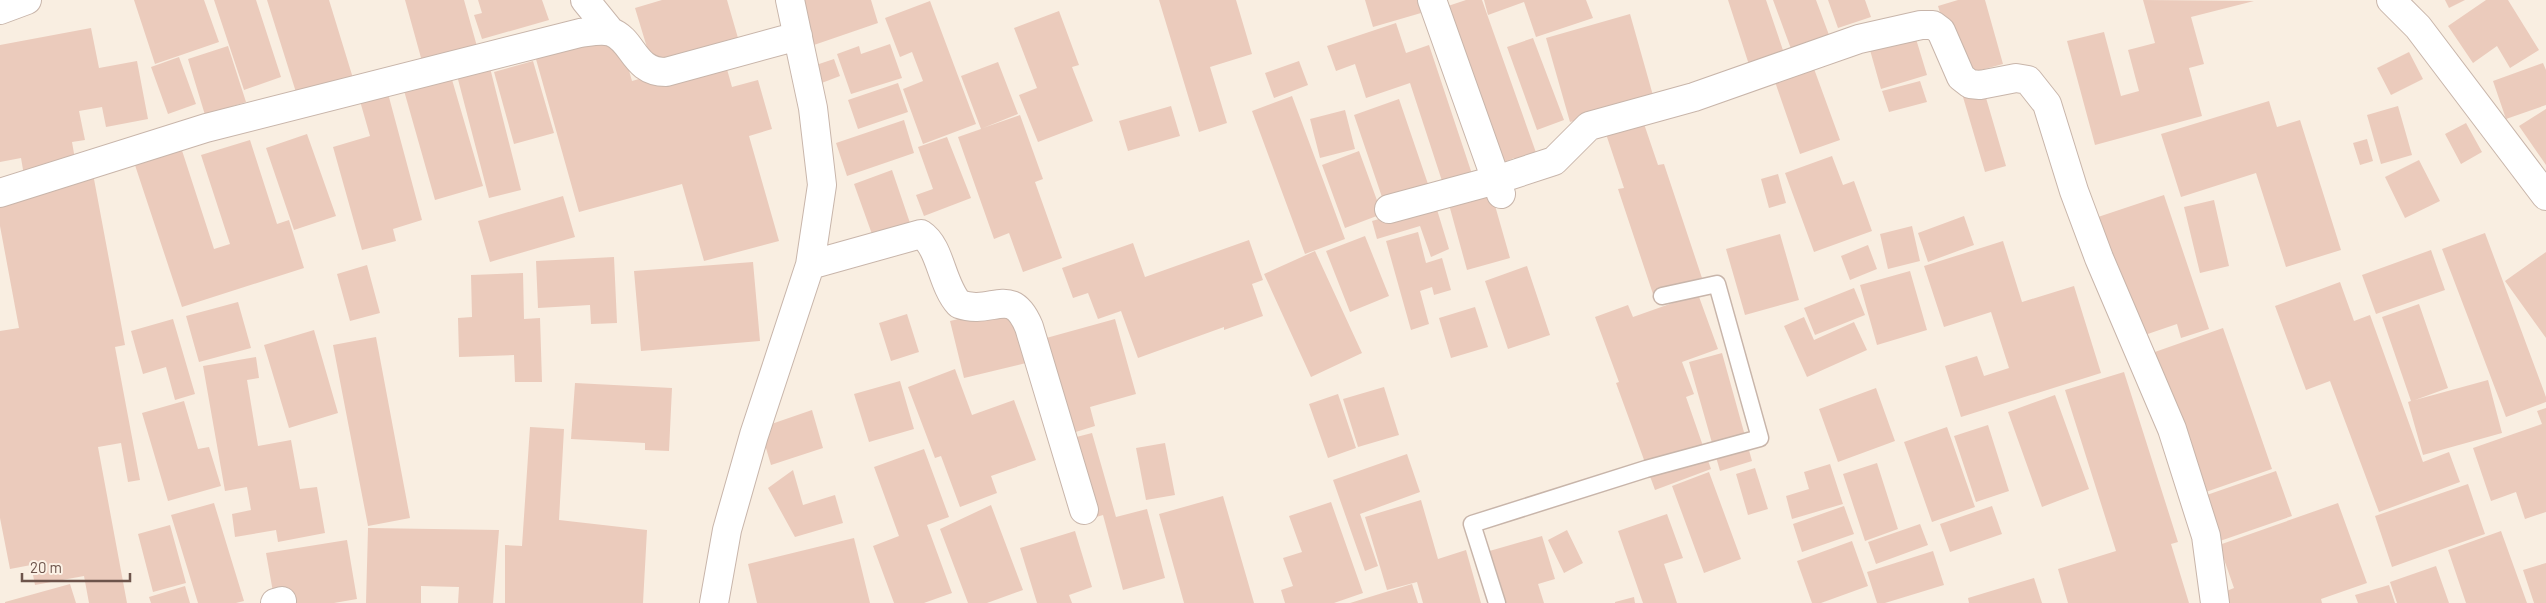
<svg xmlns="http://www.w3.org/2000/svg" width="2546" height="603" viewBox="0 0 2546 603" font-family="Barlow,sans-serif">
  <rect width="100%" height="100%" fill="#f9eee1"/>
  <!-- building -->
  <path fill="#ebcbbc" d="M134,0H204L219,42L155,64Z
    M214,0H256L281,77L244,90Z
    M267,0H329L356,88L300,105Z
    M405,0H464L478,50L446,59L483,186L435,200L399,73L423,65Z
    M478,0H542L549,20L482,39L474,15L482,13Z
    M662,0H727L738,38L652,64L635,8Z
    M798,0H871L878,23L811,46Z
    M1159,0H1236L1252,54L1210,67L1227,123L1199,132Z
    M1365,0H1417L1421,13L1373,27Z
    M1466,0H1482L1539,161L1517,169L1514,158L1497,165L1442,8Z
    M1484,0H1586L1593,18L1536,37L1524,2L1488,15Z
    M1728,0H1766L1787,62L1752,74Z
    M1773,0H1816L1832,43L1794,57Z
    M1828,0H1865L1871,17L1838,28Z
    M1958,0H1985L2003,64L1959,76L1938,6Z
    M2143,0L2254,1L2191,17L2204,64L2189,68L2202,116L2095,145L2067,41L2104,32L2121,96L2139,91L2128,50L2155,43Z
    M2445,0H2465L2449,8Z
    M2486,0H2508L2539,50L2510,68L2497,46L2473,63L2448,26Z
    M930,1L976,124L923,144L903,89L923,81L912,52L900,57L885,18Z
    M1059,11L1079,65L1072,67L1093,121L1038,142L1019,95L1037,88L1014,28Z
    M1630,14L1654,99L1570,122L1546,38Z
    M615,21L632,81L723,55L732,87L758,80L772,129L749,136L779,241L704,261L682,184L579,212L532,45Z
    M1396,23L1406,53L1429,45L1472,174L1443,184L1410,83L1366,98L1355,64L1336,71L1327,46Z
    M91,28L99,68L137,61L148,119L106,127L102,107L79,111L85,140L72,142L76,165L91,163L125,345L115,347L140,480L128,482L121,443L98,447L127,603H89L84,576L35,585L31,565L10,569L0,518V331L19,328L0,226V192L26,187L21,158L0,162V45Z
    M1913,29L1927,75L1881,89L1868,43Z
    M1533,38L1564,120L1537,130L1507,47Z
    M890,44L902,78L851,94L837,54L859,46L861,54Z
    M228,46L246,102L205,115L188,59Z
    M2409,52L2423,79L2391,95L2377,68Z
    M487,56L521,190L489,198L454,64Z
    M179,57L196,104L168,114L151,67Z
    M834,59L840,76L819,84L813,66Z
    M533,61L554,133L514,144L494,72Z
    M1299,61L1308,85L1274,98L1265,73Z
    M998,62L1018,114L983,128L1020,115L1043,179L1035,182L1062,258L1023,272L1009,233L994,239L958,137L981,129L961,76Z
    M2543,63L2546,70V105L2506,119L2493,81Z
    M1813,66L1840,140L1800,154L1774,79Z
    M1920,81L1927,102L1889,112L1882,91Z
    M898,83L908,112L858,129L848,100Z
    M386,86L422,220L393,229L396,241L362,250L333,147L370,136L358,94Z
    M1984,91L2006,166L1985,172L1963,97Z
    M1292,96L1345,239L1305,254L1252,111Z
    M1399,99L1428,184L1383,200L1354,115Z
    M2269,101L2277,127L2300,120L2341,250L2286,267L2256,173L2181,197L2161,134Z
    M1171,106L1180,136L1128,151L1119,121Z
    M2398,106L2412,155L2381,164L2367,115Z
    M2546,109V165L2519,126Z
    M1345,110L1355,149L1320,158L1310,119Z
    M1641,115L1658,165L1664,164L1702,278L1653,294L1618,189L1624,188L1604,128Z
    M904,120L914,153L847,176L836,143Z
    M2466,123L2482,152L2461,164L2445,134Z
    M176,132L214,249L230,244L201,155L250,140L277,224L289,220L304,268L182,307L129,147Z
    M307,134L336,216L294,230L266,148Z
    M947,137L971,198L924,216L916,195L933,189L918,147Z
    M2367,139L2373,161L2360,165L2353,143Z
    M1359,151L1382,214L1345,228L1322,165Z
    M1832,156L1843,185L1854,181L1872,231L1814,252L1785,173Z
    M2419,160L2440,201L2405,218L2385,177Z
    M892,170L910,223L873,237L854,184Z
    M1778,174L1786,203L1769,208L1761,179Z
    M1490,188L1510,258L1467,270L1448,201Z
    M2164,195L2209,329L2181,338L2177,324L2133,339L2092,219Z
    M563,196L575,237L490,262L478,221Z
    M2214,200L2229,266L2200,273L2184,207Z
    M1435,203L1449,249L1431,257L1420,226L1377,239L1372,221Z
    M1964,216L1974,245L1928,262L1918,233Z
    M1912,226L1920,261L1888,269L1880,234Z
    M1418,232L1426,263L1442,258L1451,290L1434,295L1432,287L1420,291L1429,324L1411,330L1386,241Z
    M2485,233L2546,397V402L2506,417L2442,249Z
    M1780,234L1799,300L1745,315L1726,249Z
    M1365,236L1389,296L1350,312L1326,251Z
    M1249,240L1263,280L1252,284L1263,316L1224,330V327L1138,358L1121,311L1098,319L1088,293L1073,298L1062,268L1133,243L1145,277Z
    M2003,241L2022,302L2074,286L2101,373L1961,417L1945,366L1977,356L1984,376L2009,368L1991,312L1944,327L1924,266Z
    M1868,245L1877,269L1850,280L1841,256Z
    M2431,250L2445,290L2376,314L2362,275Z
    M1315,251L1362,353L1311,377L1264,274Z
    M2546,252V338L2505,281Z
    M614,257L617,323L591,324L590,305L538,308L536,261Z
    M753,262L760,341L641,351L634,271Z
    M367,265L380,313L350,321L337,274Z
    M1527,266L1550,335L1508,349L1485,281Z
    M1910,271L1927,330L1877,345L1860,285Z
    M523,273L524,319L540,318L542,382H515L514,355L459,357L458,318L472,317L471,275Z
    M2340,282L2354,321L2370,315L2423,462L2449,452L2460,482L2379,512L2330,381L2306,390L2275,306Z
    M1854,288L1865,315L1815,335L1804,308Z
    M1698,294L1718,349L1682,362L1694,394L1686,397L1711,469L1655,490L1616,383L1619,382L1595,317L1628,305L1633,317Z
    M238,302L251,348L199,362L186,316Z
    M2419,304L2448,388L2415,400L2488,380L2502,433L2423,455L2408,402L2411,401L2382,317Z
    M1012,306L1026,363L964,378L950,321Z
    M1475,307L1488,347L1451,358L1439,318Z
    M907,314L919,352L891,361L879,323Z
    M1804,317L1814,340L1854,322L1867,350L1807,377L1784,326Z
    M173,319L195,394L175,400L166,367L143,374L131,331Z
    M1115,319L1136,394L1090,407L1095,426L1066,435L1039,340Z
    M2223,328L2272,469L2200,494L2152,353Z
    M314,330L338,413L289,428L264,345Z
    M376,337L410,518L368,526L333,345Z
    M1722,353L1752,461L1720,471L1689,362Z
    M256,357L259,378L247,380L258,446L291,440L300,489L317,487L325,533L278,542L276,530L235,537L232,514L251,510L247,487L225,491L203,366Z
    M955,369L972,415L1014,400L1036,460L991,476L997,493L960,507L941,456L935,458L908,387Z
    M2124,372L2178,542L2171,544L2189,603H2068L2058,569L2116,551L2065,390Z
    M900,381L914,429L869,442L854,394Z
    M575,383L672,388L669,451L645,450V443L571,439Z
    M1384,387L1399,435L1358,447L1343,399Z
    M1876,388L1895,441L1838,462L1819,409Z
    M1338,394L1356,448L1328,458L1309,404Z
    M2055,395L2089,489L2042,507L2008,412Z
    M184,401L198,449L209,447L221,486L168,501L142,413Z
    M2546,408V512L2525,519L2516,492L2491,501L2473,448L2542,424L2537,411Z
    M812,410L823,448L771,465L760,428Z
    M1988,425L2009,491L1976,502L1954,436Z
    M530,427L564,429L559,520L647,530L643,603H505V545L522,546Z
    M1947,427L1975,507L1932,522L1904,442Z
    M1092,433L1116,517L1147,509L1165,578L1123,590L1103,515L1083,521L1061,441Z
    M1165,443L1175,495L1146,500L1136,448Z
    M924,449L949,517L927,525L952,593L924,603H894L873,546L899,536L874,467Z
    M1407,454L1420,492L1360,514L1378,566L1365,571L1333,480Z
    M1877,463L1898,529L1865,541L1843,474Z
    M1830,464L1843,504L1792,519L1786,496L1809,489L1804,472Z
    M1755,468L1768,509L1748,515L1736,474Z
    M793,470L803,505L835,495L843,523L795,537L768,488Z
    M2276,471L2292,516L2217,542L2201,497Z
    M1709,472L1741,559L1704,573L1672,486Z
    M2468,484L2485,534L2392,567L2375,516Z
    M1223,496L1254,603H1184L1159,514Z
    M1421,500L1438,559L1466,550L1481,603H1423L1417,582L1387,590L1365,517Z
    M1331,502L1363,593L1334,603H1285L1281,590L1293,586L1283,558L1302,552L1289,516Z
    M214,503L244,601L236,603H198L171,515Z
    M2338,503L2367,583L2321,599L2322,603H2222L2219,594L2234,588L2219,545Z
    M991,505L1023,590L987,603H968L940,529Z
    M1844,506L1854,534L1802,552L1793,524Z
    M1992,506L2002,534L1950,552L1940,524Z
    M1667,514L1683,558L1664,564L1677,603H1643L1618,531Z
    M1920,524L1928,545L1876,564L1868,542Z
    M170,525L186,583L153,592L138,534Z
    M368,528L499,530L493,603H458L459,587L421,586V603H366Z
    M1567,530L1583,563L1564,573L1548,540Z
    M1075,531L1092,587L1069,595L1072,603H1037L1020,548Z
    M2501,531L2527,603H2466L2448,550Z
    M1542,536L1555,579L1538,584L1544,603H1501L1486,552Z
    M854,538L870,603H757L748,564Z
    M347,540L357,599L334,603H275L266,553Z
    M1852,541L1868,586L1821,603H1812L1797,561Z
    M1933,551L1944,585L1885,603H1877L1867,572Z
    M2546,563V603H2534L2523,570Z
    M2436,566L2449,603H2397L2390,582Z
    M2034,578L2042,603H1969L1968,598Z
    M70,584L76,603H5V602Z
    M1412,584L1418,603H1350Z
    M2389,585L2395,603H2358L2355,595Z
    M185,586L190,603H151L149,597Z
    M1634,597L1635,603H1615V602Z"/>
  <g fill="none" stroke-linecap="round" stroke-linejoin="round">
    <!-- lane casing -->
    <g stroke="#c8b5aa" stroke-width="19">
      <path id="lane" d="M1497,603L1472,524L1646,469L1760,438L1717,284L1662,296"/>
    </g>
    <!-- street casing -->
    <g stroke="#c8b5aa" stroke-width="30">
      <path id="street" d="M585,0L611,32
        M1432,0L1501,194
        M2391,0L2418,27L2546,196
        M0,10L27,0
        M0,193L206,128L580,33C589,32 602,29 611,32C634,40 633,72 666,72L798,36
        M1389,209L1496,180L1554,161L1589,126L1694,97L1859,39L1921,25H1933L1941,31L1961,77L1970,84L1980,85L2016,78L2028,80L2047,104L2074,191L2099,258L2172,429L2206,536L2215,603
        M810,265L921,234C941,247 941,284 959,304C993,316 1011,284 1029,327L1084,510
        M275,603L282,601
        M714,603L727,530L754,435L810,265L822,185L813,108L790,0"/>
    </g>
    <!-- lane -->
    <use href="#lane" stroke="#fff" stroke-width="16"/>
    <!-- street -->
    <use href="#street" stroke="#fff" stroke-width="28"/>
  </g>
  <!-- scale -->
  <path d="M22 573v8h108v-8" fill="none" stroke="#6d544b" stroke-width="2.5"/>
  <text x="30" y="573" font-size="15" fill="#6d544b" stroke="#fcf2e6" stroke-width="4" paint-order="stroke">20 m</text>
</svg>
